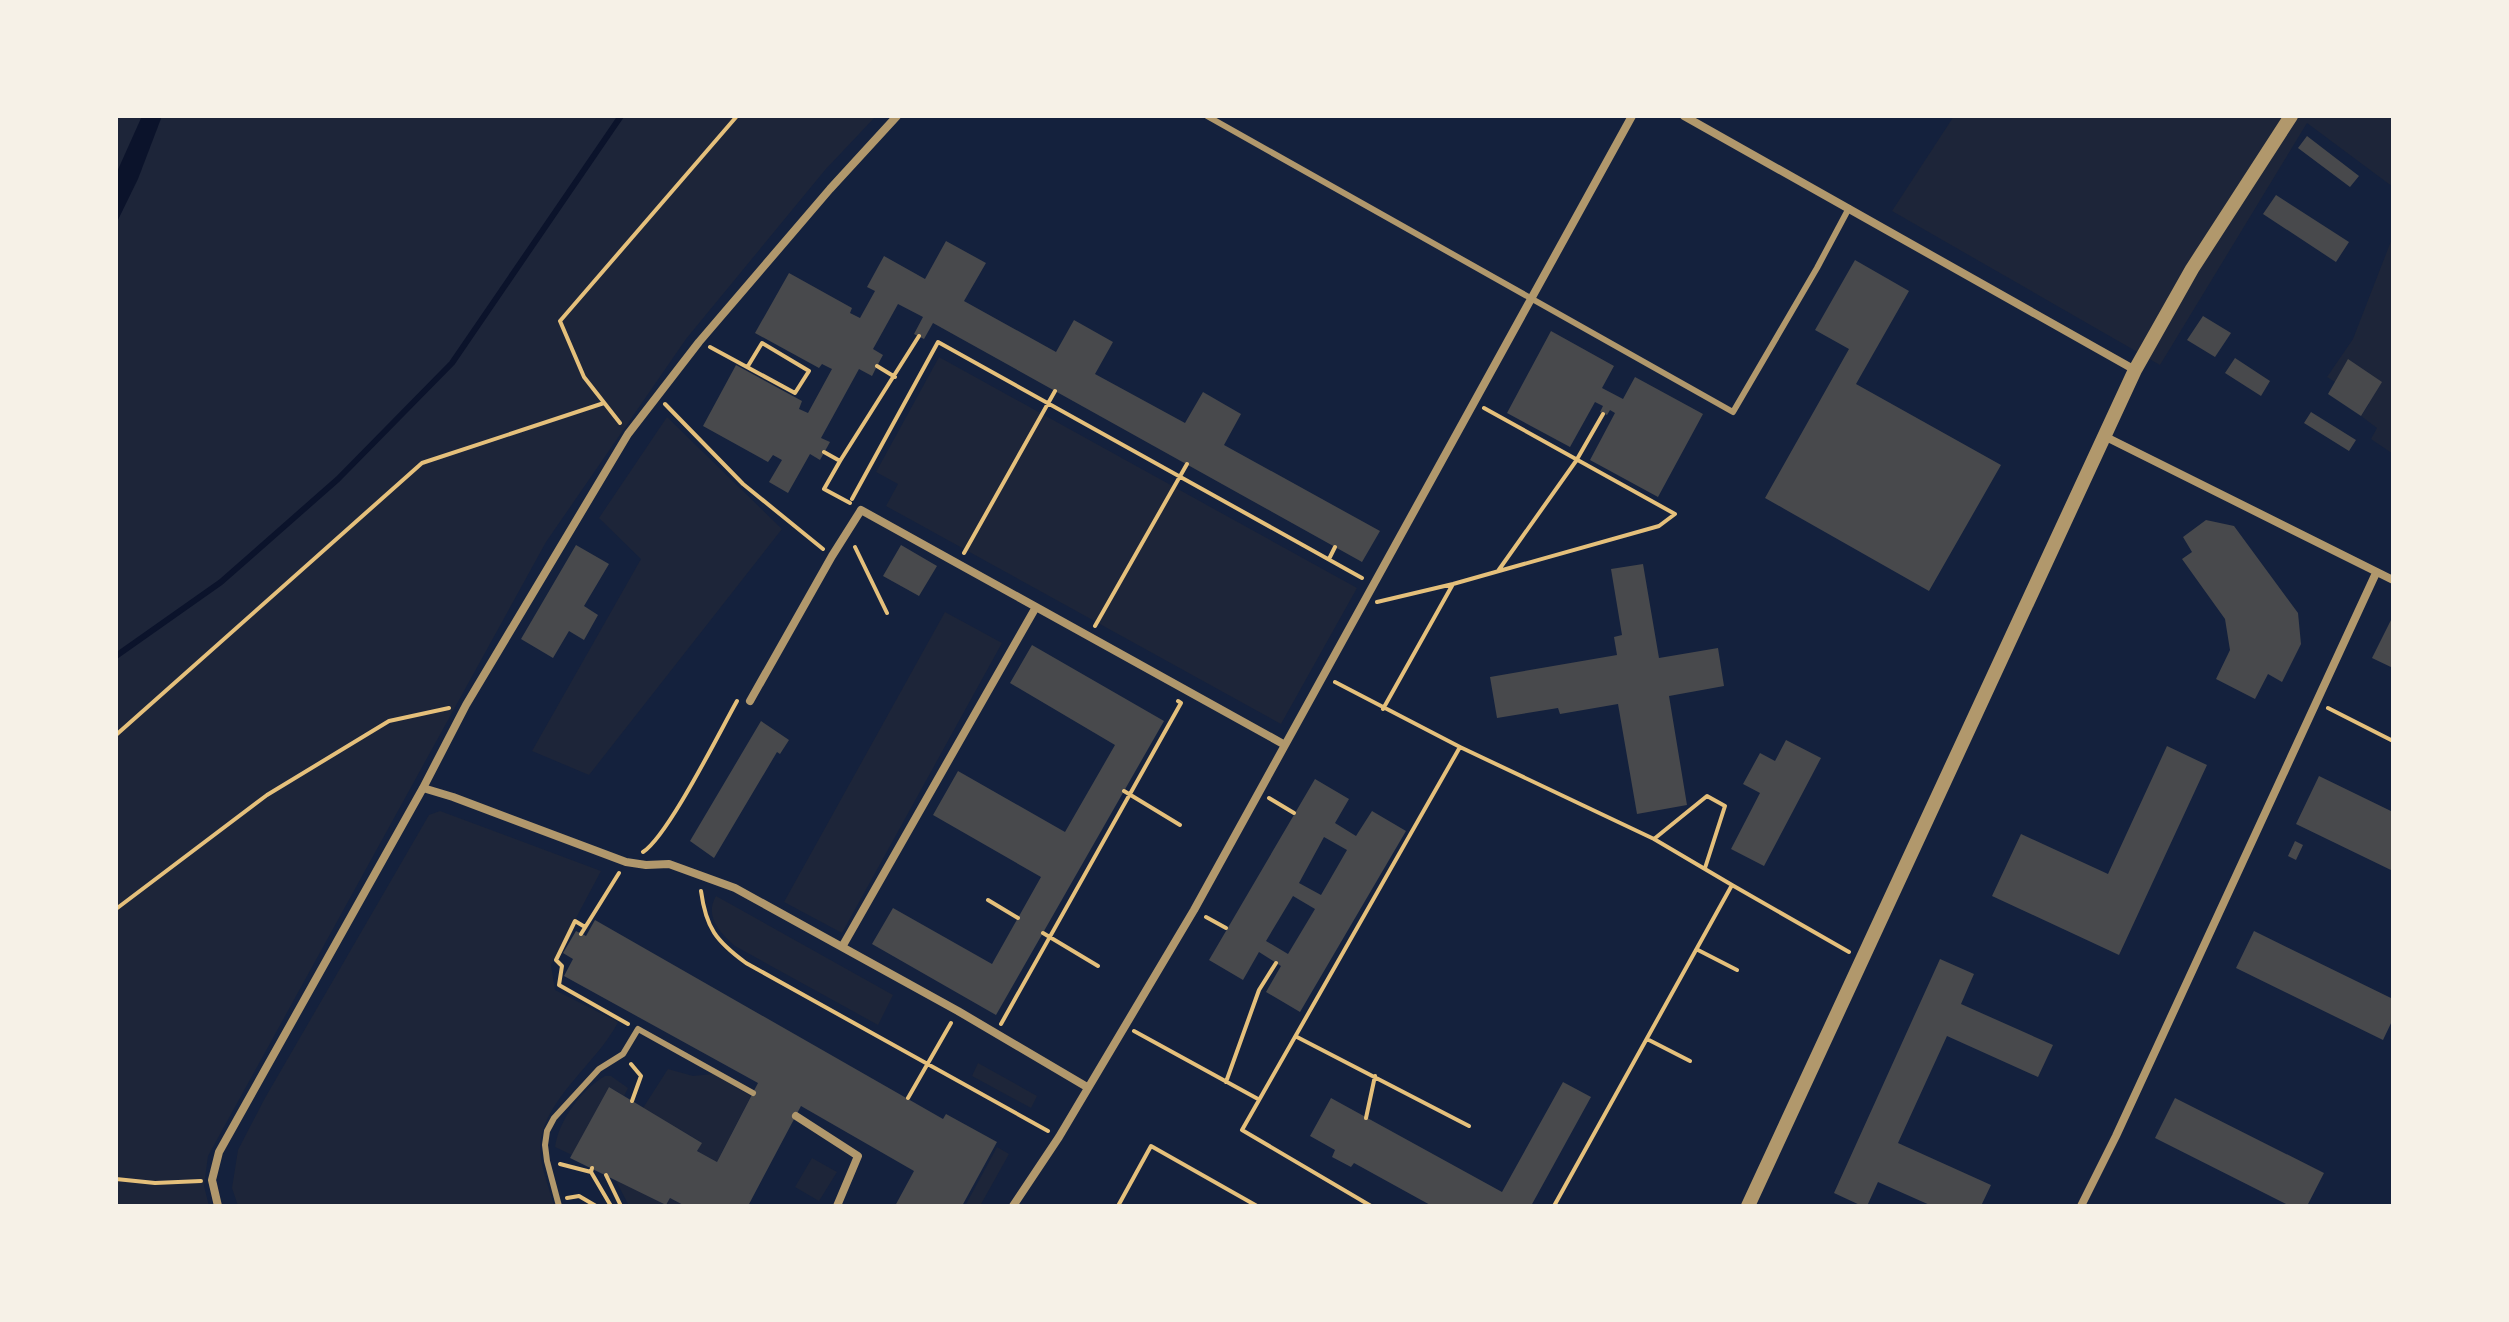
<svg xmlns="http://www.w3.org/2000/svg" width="2509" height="1322" viewBox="0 0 2509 1322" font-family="Quicksand,sans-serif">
  <rect width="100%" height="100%" fill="#14213d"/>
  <!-- green -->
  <path fill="#1d2539" d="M116,116H876L825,170L686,339L546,542L208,1156L204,1186L209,1206H116Z
    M1954,116H2393V187L2307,123L2160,365L1892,211Z
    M2393,236V454L2371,439L2377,428L2361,416L2369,404L2327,377L2353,339Z
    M939,357L1357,588L1281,724L886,506L898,484L876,472Z
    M667,417L782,529L589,775L532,751L641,559L599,518Z
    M945,612L1002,643L842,933L784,902Z
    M440,811L601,871L551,965L555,990L618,1022C597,1065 533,1106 541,1158C543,1174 550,1190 554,1206H238L232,1188L238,1150L265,1098L429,815Z
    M716,896L893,995L878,1025L735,946C720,933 704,916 716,896Z
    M978,1063L1037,1096L1031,1108L972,1076Z
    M668,1069L693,1076L713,1074L751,1096L717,1162L697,1151L701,1142L643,1108Z
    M605,1076H611L628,1088L624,1096L609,1087L572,1155L555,1147C559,1120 581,1090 605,1076Z
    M997,1147L1009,1154L980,1206H965Z
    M812,1158L837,1172L819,1201L795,1187Z
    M615,1179L666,1205L670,1198L685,1206H629Z"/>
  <!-- water -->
  <path fill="#0b132b" d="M142,116H162L138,179L116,224V174Z"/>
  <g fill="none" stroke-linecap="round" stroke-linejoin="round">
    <!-- stream -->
    <path stroke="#0b132b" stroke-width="6" d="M116,656L221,582L338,479L452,363L621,116"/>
  </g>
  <!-- building -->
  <path fill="#48494c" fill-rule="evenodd" d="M2307,136L2359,176L2350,187L2298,148Z
    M2276,195L2349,242L2336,262L2263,214Z
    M946,241L986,263L964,301L1056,352L1074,320L1113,342L1095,374L1185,423L1203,392L1241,414L1224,445L1380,531L1362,562L933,323L924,339L914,334L923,317L898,304L873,349L883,355L877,366L872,376L859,369L821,438L830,442L820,460L810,454L788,493L769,482L782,460L773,455L768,462L703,426L736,365L802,401L799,409L808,413L832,369L822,364L819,368L755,333L789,273L852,308L850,313L860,318L875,291L867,287L884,256L925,279Z
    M1855,260L1909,291L1856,384L2001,465L1929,591L1765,498L1849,349L1815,330Z
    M2203,316L2231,333L2215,357L2187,340Z
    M1551,331L1614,366L1602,388L1623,399L1635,377L1703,414L1658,497L1590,460L1615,413L1610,410L1607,415L1600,412L1603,406L1595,402L1570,447L1507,413Z
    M2235,358L2270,381L2261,396L2225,373Z
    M2348,359L2382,382L2361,416L2328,394Z
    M2311,412L2356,440L2349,451L2304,423Z
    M2206,520L2234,526L2298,613L2301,644L2282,682L2268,674L2255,699L2216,679L2230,650L2225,619L2182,559L2192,552L2183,537Z
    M576,545L609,564L584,606L598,615L584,640L569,631L553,658L521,639Z
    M901,545L937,566L919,596L883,576Z
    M1643,564L1659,658L1718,648L1724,686L1669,696L1687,805L1637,814L1618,704L1560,714L1558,708L1497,718L1490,677L1617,655L1614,637L1622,635L1611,569Z
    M2393,616V668L2372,658Z
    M1032,645L1164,721L996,1015L872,944L893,908L992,964L1041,877L933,815L958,771L1065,832L1115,745L1010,683Z
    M761,721L789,740L780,754L777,752L714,858L690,841Z
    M1786,740L1821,758L1764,866L1731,849L1760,793L1743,784L1760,753L1775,761Z
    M2167,746L2207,765L2119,955L1992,896L2021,834L2108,874Z
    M2319,776L2393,812V871L2296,824Z
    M1315,779L1349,799L1335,823L1356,836L1372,811L1406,831L1300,1012L1266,992L1281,966L1259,952L1243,980L1209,960ZM1324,837L1347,850L1321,895L1299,883ZM1293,896L1315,909L1288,954L1266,941Z
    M2295,841L2303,845L2296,860L2288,856Z
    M595,920L943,1119L946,1114L997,1142L962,1206H895L914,1171L801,1106L748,1206H685L670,1198L666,1205L570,1158L609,1087L702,1143L697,1151L717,1162L758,1083L564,976L573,959L563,953L576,931L586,936Z
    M2254,931L2393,999V1019L2383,1040L2236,968Z
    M1940,959L1974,974L1961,1004L2053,1045L2038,1077L1947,1036L1898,1143L1991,1185L1981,1206H1932L1878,1182L1867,1206H1862L1834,1193Z
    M1563,1082L1591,1097L1531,1206H1432L1354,1163L1351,1167L1332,1157L1335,1150L1310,1136L1331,1098L1502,1192Z
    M2175,1098L2324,1173L2307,1206H2290L2155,1138Z"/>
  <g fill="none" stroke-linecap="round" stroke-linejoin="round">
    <!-- path -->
    <path stroke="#e5c07b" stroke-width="4" d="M710,347L795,393L809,371L762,343L748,366
      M877,366L895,377
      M665,404L743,484L823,549
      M620,423L584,377L560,321L737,116
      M824,452L840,461L824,489L850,503
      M840,461L919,336
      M852,499L938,342L1362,578
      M855,547L887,613
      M964,553L1055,391
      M1329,559L1335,547
      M1498,571L1576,461L1603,414
      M1377,602L1453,584L1659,526L1675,514L1484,408
      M1095,626L1187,464
      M1335,682L1460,747L1654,839L1732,885L1554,1206
      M2328,708L2393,741
      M1383,709L1453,584
      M116,735L422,463L604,403
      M1124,791L1180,825
      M1269,798L1294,813
      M1654,839L1707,796L1725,806L1705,868
      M643,852C668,836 719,733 737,701
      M1732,885L1849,952
      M701,891C706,928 716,941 746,963L1048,1131
      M988,900L1018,918
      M116,909L267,795L389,721L449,708
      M1206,917L1226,928
      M585,927L575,921L556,960L562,966L559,985L628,1024
      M1043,933L1098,966
      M581,934L619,873
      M1698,950L1737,970
      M1001,1024L1181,703L1178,701
      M1134,1031L1258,1099
      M1297,1037L1469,1126
      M1647,1039L1690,1061
      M631,1064L641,1076L632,1101
      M1226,1082L1259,990L1276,963
      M908,1098L951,1023
      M1366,1118L1375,1076
      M560,1164L591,1172L592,1168
      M591,1172L611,1206
      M606,1175L621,1206
      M116,1179L155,1183L201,1181
      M567,1198L579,1196L596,1206
      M1118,1206L1151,1146L1257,1206
      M1371,1206L1242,1130L1460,747"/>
    <!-- service -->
    <path stroke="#b1986c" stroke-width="6" d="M1207,116L1733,412L1817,268L1849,208
      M559,1206L547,1161L545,1145L547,1131L554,1118L599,1069L623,1054L638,1029L753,1093"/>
    <!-- minor -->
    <path stroke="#b1986c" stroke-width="8" d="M1684,116L2135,370
      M2104,436L2393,580
      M750,701L832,556L861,510L1285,745
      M423,788L453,797L626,862L646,865L669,864L735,888L958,1011L1087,1087
      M842,947L1036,607
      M796,1116L858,1156L837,1206
      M218,1206L212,1180L219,1152L423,788L466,705L628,434L699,342L830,189L897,116
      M1013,1206L1059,1137L1194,910L1632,116
      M2081,1206L2116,1136L2376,573"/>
    <!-- tertiary -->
    <path stroke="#b1986c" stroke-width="14" d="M1748,1206L2135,370L2192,269L2291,116"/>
  </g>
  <!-- border -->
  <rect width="2509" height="1322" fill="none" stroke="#f6f1e7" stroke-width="236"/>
</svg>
